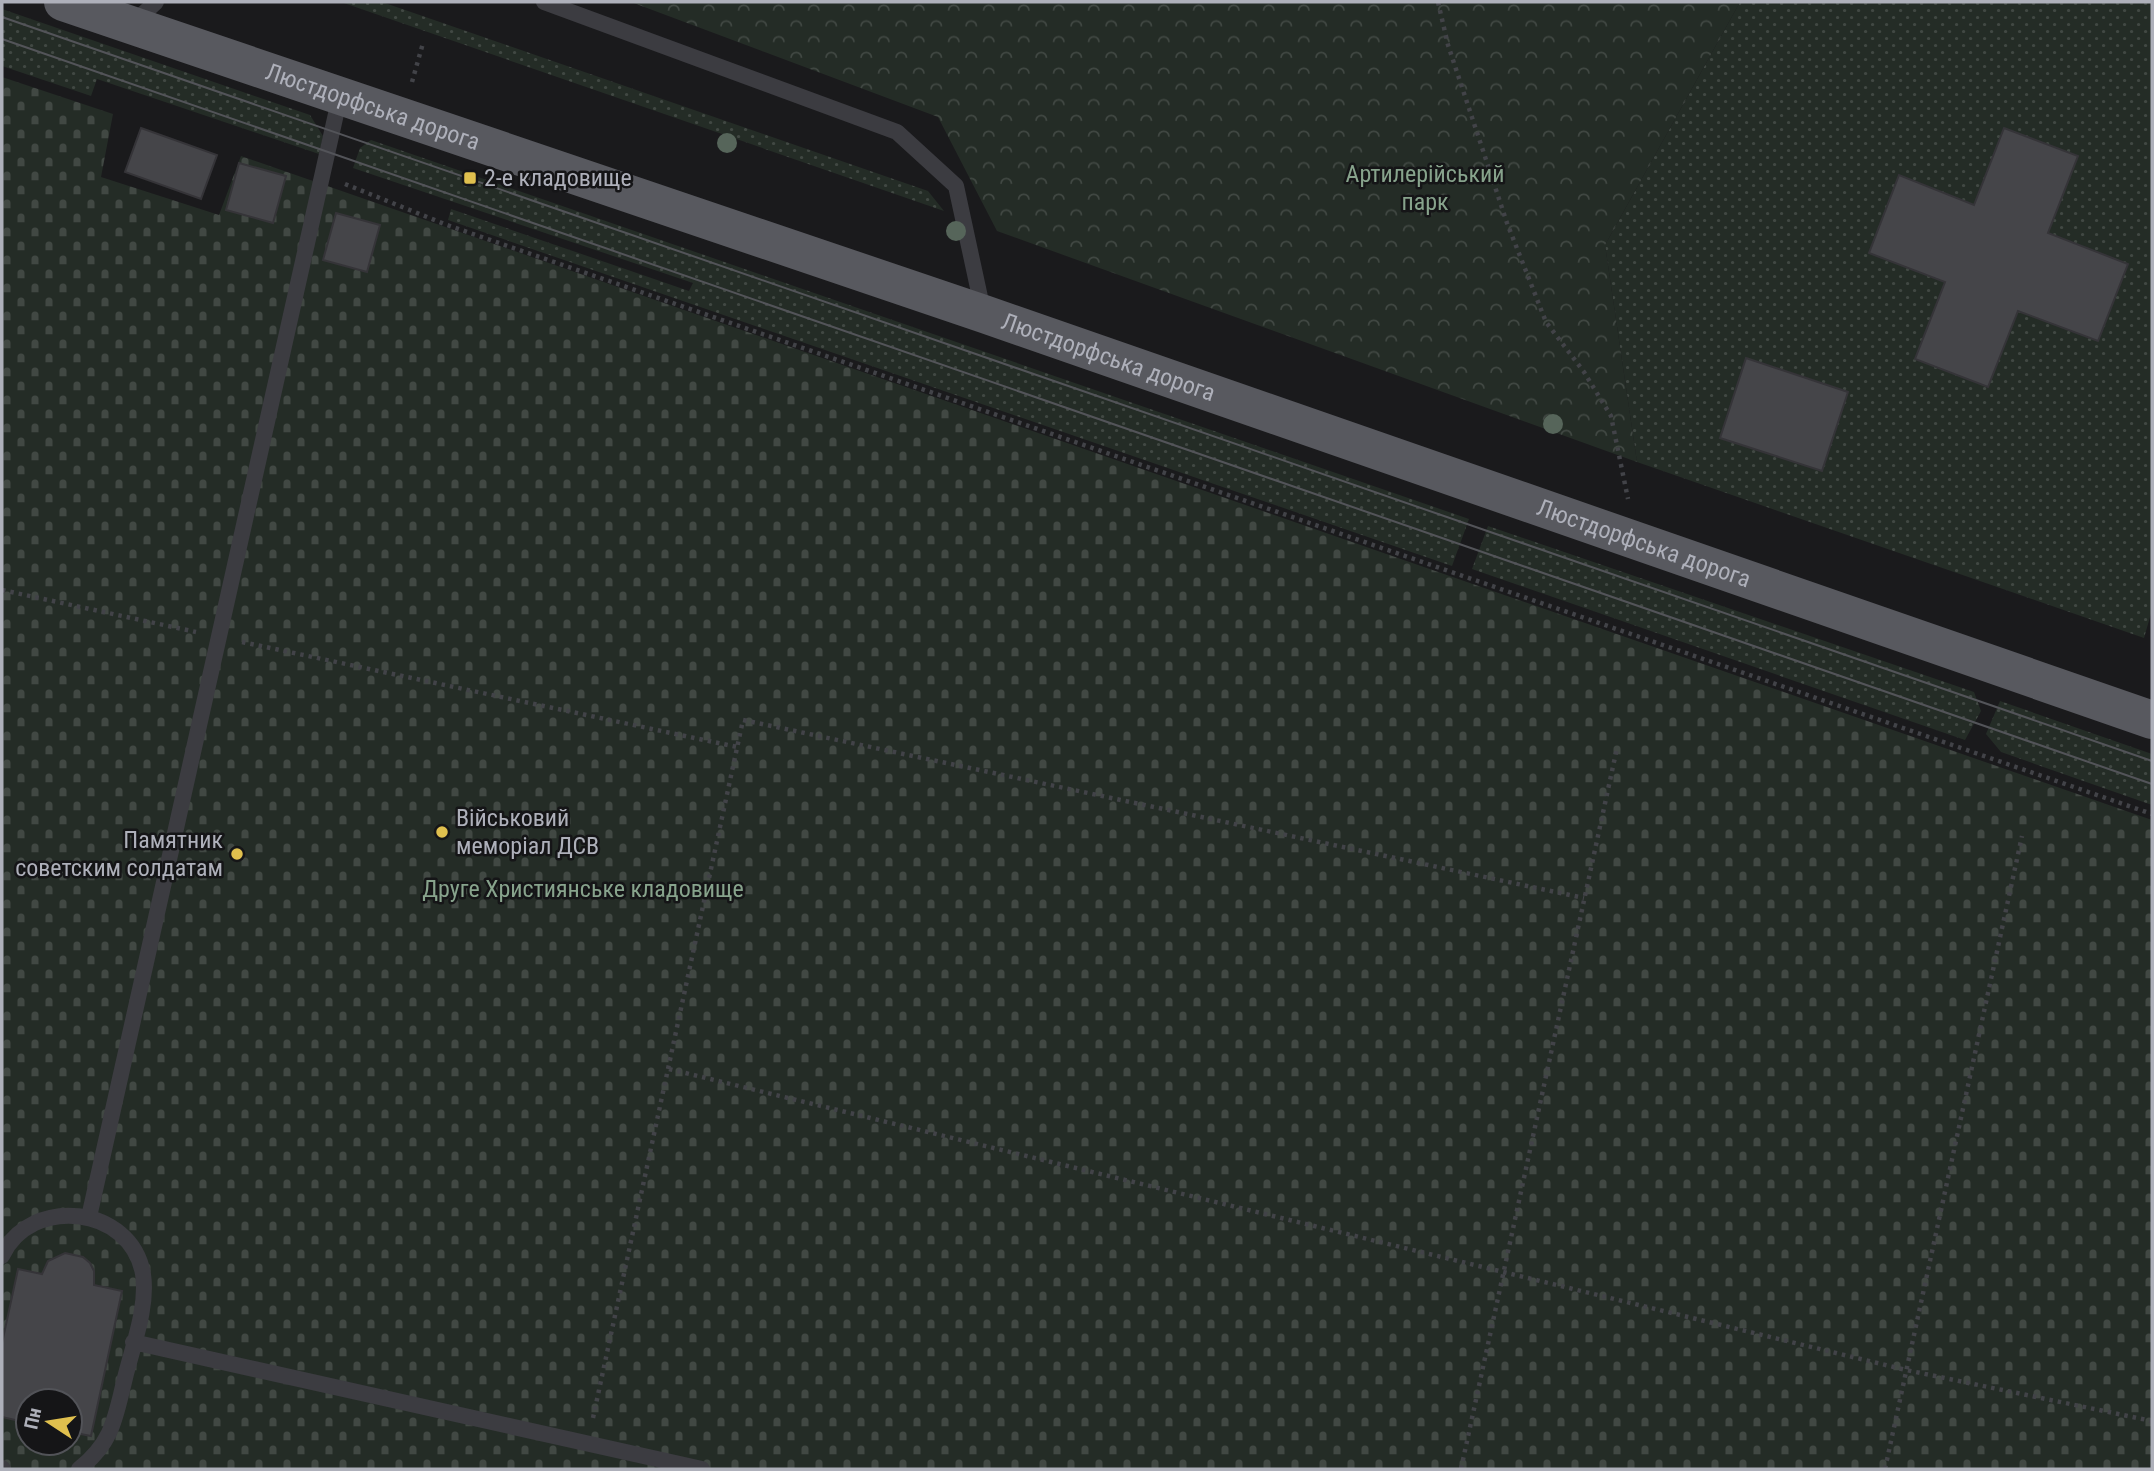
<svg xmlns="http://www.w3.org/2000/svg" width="2154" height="1471" viewBox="0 0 2154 1471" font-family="'Roboto Condensed',sans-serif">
  <defs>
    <pattern id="grass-dots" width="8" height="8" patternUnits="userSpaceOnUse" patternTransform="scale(1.75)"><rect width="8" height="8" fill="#242c26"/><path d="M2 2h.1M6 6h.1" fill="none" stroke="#414843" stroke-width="1.8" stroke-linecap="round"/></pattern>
    <pattern id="forest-crowns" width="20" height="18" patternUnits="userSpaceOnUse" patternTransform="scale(1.75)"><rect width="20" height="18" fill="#242c26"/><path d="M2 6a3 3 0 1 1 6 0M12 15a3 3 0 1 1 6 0" fill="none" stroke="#414843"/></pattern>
    <pattern id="cemetery-stones" width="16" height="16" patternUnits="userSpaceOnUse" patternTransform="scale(1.75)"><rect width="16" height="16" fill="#242c26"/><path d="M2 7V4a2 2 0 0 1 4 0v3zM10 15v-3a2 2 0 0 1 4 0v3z" fill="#414843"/></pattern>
  </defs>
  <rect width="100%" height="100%" fill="#1a1a1c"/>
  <!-- grass -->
  <path fill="url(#grass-dots)" d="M341,2H382L928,191L944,211Z
    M1740,2H2152V610L2144,638L1637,462L1605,245Z
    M2,9L310,115L323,136L319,154L97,79L91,96L2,66Z
    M371,140L1469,519L1452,566L448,220L451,209L689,291L693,283L353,168L360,148Z
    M1488,526L1974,692L1981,711L1965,740L1472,569Z
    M2000,701L2152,754V805L2001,752L1986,734Z"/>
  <!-- forest -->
  <path fill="url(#forest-crowns)" d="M631,2H1740L1605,245L1637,462L997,231L938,117Z"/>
  <!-- cemetery -->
  <path fill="url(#cemetery-stones)" fill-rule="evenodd" d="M2,77L113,114L101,177L219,215L241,156L2152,820V1469H2ZM28,1401H70V1443H28Z"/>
  <!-- building -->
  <path fill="#454549" stroke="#353438" stroke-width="2" d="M141,128L217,155L201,199L125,172Z
    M2004,128L2078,156L2048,233L2128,264L2098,341L2018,311L1988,387L1915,359L1945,282L1869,253L1899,175L1974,205Z
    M239,163L286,176L273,223L226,210Z
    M336,213L380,225L367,272L323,260Z
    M1746,358L1848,392L1822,471L1720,438Z
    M65,1253L83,1257L90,1263L94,1271V1285L122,1291L91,1436L70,1432V1401H28V1423L2,1417V1343L18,1269L42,1274L48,1261Z"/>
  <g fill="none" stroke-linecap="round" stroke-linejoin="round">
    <!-- path -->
    <path stroke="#424348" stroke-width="4.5" stroke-dasharray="3.5 5" stroke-linecap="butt" d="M1438,2L1448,45L1507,223L1546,322L1584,372L1611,416L1628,499
      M412,82L423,43
      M345,184L447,225L2152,814
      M2,590L196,632
      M242,642L737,747
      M669,1069L1906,1370L2152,1421
      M593,1418L743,720L1584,898
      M1461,1469L1617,748
      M1885,1469L2022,836"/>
    <!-- service -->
    <path stroke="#3c3c41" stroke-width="16" d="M544,2L897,132L956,186L983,311
      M131,25L156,2
      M89,1217L340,96
      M2,1256C30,1195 131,1205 143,1274C148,1307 133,1345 125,1378C115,1418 113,1442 79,1469
      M133,1342L702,1469
      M2,1468L3,1469"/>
    <!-- primary -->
    <path stroke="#58595f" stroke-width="38" id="s1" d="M63,2L984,314L2152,720"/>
    <!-- tram -->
    <path stroke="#535459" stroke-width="2" d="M2,17L2152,761
      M2,39L2152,784"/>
  </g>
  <!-- trees -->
  <g fill="#56655a">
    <circle cx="727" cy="143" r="10"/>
    <circle cx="956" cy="231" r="10"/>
    <circle cx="1553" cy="424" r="10"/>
  </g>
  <!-- markers -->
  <g fill="#e0c04e" stroke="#151517" stroke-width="2.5">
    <rect x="463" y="171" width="14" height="14" rx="3.5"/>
    <circle cx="442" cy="832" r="7"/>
    <circle cx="237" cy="854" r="7"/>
  </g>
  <g text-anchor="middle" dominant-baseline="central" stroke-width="5" stroke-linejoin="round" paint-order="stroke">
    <!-- street labels -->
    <g font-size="24" fill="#aeb0ba" stroke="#151517">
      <text stroke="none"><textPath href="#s1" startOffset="327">Люстдорфська дорога</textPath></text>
      <text stroke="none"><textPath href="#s1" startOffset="1104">Люстдорфська дорога</textPath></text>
      <text stroke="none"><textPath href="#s1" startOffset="1671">Люстдорфська дорога</textPath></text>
    </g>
    <!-- park labels -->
    <g font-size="24" fill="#87a38c" stroke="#151517">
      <text x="1425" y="174">Артилерійський<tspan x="1425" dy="28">парк</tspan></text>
      <text x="583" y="889">Друге Християнське кладовище</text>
    </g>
    <!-- poi labels -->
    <g font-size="24" fill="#aeb0ba" stroke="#151517" text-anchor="start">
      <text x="484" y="178">2-е кладовище</text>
      <text x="456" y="818">Військовий<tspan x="456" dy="28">меморіал ДСВ</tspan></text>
      <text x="223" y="840" text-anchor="end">Памятник<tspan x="223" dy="28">советским солдатам</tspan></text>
    </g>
  </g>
  <!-- border -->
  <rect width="2154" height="1471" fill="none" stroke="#aeb0ba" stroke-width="7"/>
  <!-- north arrow -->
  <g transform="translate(49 1422) rotate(282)"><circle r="33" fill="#151517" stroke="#525358" stroke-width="2"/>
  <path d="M0-5L12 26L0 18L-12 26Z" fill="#e0c04e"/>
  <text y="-10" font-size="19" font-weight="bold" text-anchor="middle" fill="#aeb0ba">Пн</text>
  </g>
</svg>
